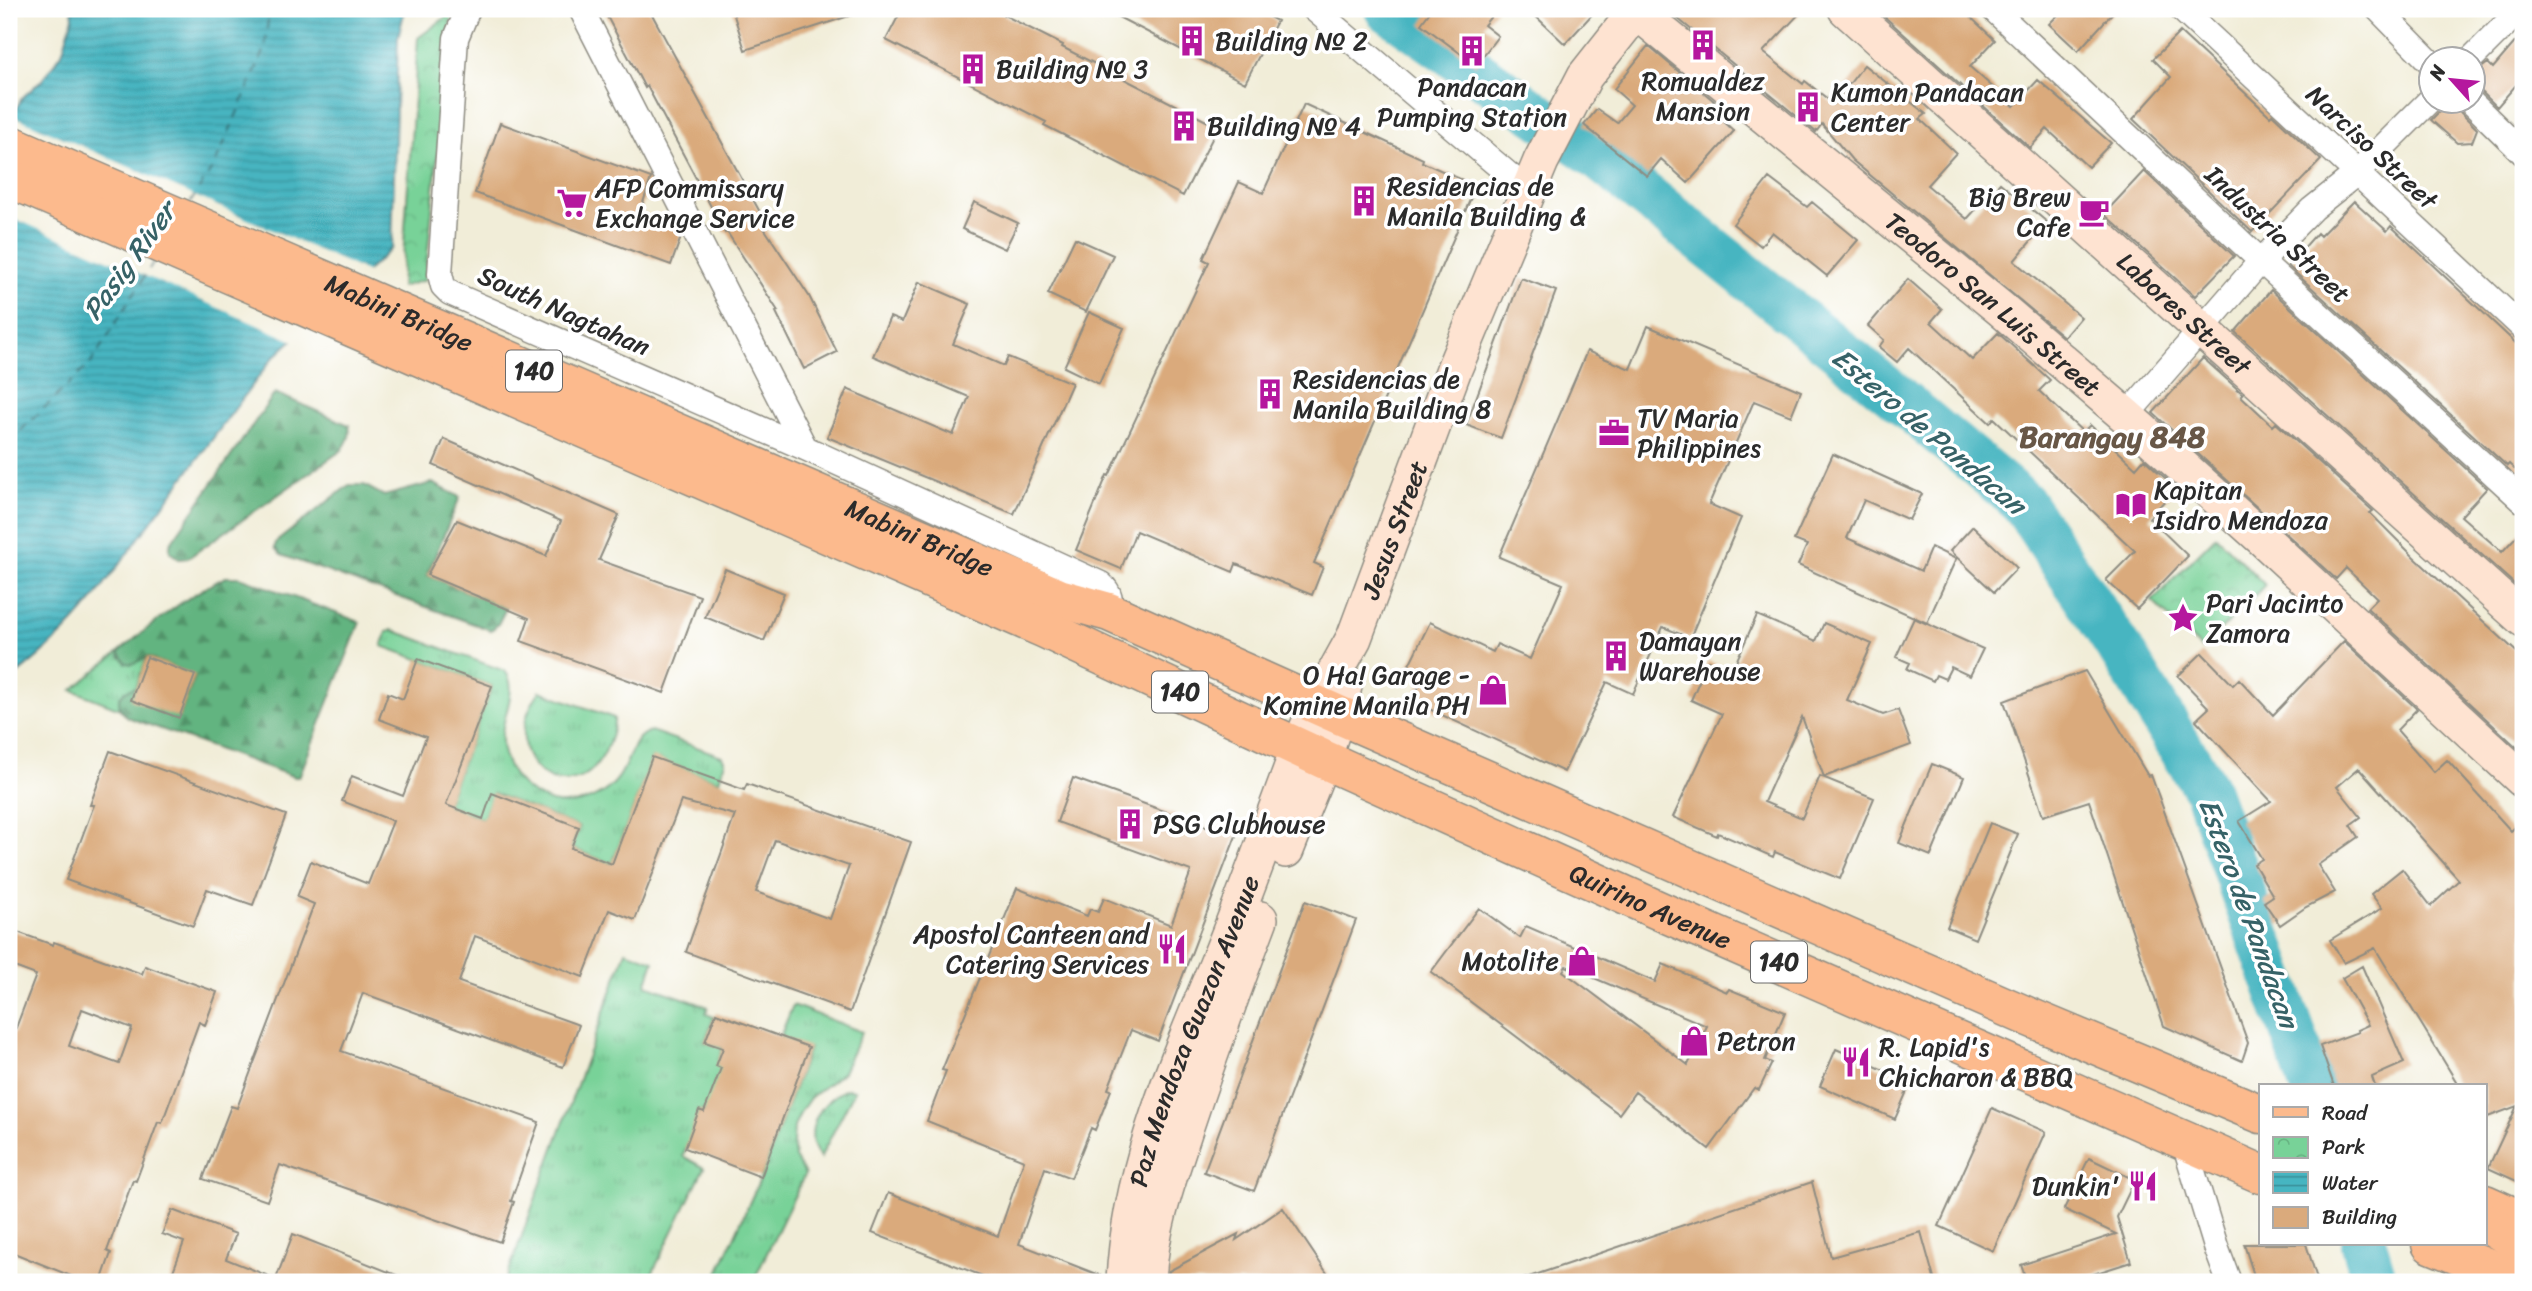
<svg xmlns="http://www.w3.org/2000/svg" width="2532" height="1291" font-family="Sriracha,sans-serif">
  <defs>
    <pattern id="grass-tufts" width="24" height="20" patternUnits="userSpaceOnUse" patternTransform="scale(1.75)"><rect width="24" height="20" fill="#78d298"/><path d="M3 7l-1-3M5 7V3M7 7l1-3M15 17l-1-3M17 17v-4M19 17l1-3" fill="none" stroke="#68b483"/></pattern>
    <pattern id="forest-firs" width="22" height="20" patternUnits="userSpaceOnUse" patternTransform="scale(1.75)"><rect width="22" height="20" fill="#62b480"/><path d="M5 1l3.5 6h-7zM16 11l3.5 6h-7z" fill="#519369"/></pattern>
    <pattern id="park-crowns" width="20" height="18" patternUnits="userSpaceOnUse" patternTransform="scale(1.75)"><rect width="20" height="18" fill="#78d298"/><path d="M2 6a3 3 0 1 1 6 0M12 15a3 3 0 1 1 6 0" fill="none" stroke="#68b483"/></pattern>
    <pattern id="water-rules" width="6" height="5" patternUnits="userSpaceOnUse" patternTransform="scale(1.75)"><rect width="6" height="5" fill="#46b5c1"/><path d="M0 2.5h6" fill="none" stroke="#3b939d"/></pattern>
  </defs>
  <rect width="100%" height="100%" fill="#fff"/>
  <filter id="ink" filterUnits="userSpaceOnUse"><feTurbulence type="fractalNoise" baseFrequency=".0143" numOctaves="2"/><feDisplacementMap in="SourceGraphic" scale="14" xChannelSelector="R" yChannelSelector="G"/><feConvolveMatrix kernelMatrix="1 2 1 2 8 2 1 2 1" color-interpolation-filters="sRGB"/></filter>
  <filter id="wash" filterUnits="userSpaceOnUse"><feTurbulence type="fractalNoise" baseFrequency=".00686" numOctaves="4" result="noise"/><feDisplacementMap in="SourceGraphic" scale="28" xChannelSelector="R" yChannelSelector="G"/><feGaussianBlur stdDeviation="1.57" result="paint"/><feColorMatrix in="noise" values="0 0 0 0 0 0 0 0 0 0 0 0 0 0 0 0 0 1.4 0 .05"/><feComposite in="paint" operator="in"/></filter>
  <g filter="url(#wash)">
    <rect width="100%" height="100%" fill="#f1edd8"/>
    <path fill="url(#grass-tufts)" stroke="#527e62" stroke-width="2" d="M392,630L505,671C519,688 503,715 502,734C501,748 505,762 513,774C522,788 536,797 552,802C580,809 612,794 624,768C632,753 633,736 651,731L722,756L725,762L719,781L652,758L612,864L571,848L579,827L493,793L483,819L446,805L492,686L382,646L387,632Z
      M119,652L121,658L147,657L136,687L125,691L119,698L120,709L72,690Z
      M540,691L614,718C615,730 610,742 604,754C569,817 490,760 540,691Z
      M626,951L654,961L646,985L708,1007L706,1014L714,1017L705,1042L723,1048L717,1066L737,1073L704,1112L699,1111L683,1156L704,1168L648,1282H505Z
      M793,1005L862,1032L843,1072L810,1098L801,1111L794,1127L793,1142L795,1158L805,1174L753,1282H731L717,1275L761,1177L809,1048L780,1037Z
      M847,1089L855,1090L820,1158C801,1131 820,1101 847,1089Z"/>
    <path fill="url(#forest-firs)" stroke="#467056" stroke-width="2" d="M275,393L349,425C351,436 348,441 342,450L188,558L179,559L170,552V544Z
      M432,483L460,497L427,575L506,608L498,624L491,630L281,555L275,548L276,542L349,485H364L384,496Z
      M226,577H240L360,622L299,777H295L127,717L120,709L119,698L125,691L136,687L179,717L195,676L148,657L132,664L126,663L119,652C152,624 187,595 226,577Z"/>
    <path fill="url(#park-crowns)" stroke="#527e62" stroke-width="2" d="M444,9H455L451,21L425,280L401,287L418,38L446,17Z
      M2216,536L2265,585L2202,649L2152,601Z"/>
    <path fill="url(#water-rules)" stroke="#387076" stroke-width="2" d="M72,9H405L398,38L392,248L272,359L92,601C67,632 41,656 9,680V122L22,98L42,80L62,53L73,17Z"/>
    <path fill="#f1edd8" d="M9,114L370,273L296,342L9,216Z"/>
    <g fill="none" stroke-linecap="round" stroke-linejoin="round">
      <path stroke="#46b5c1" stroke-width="46" d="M1387,9L1591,152L1893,394L2022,502L2120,649L2206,789L2312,1086
        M2364,1244L2375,1282"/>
      <path stroke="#366267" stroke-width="2" stroke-dasharray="9 7" stroke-linecap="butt" d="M190,203L215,164L265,49L269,9
        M9,442L91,363L154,261"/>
    </g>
    <g id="blocks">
      <path fill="#daaa7c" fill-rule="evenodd" d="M603,9H649L761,214L756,216L809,296L837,352L804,369L776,312L778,311L727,232L725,233L647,86L645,88Z
        M732,9H857L858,13L745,50Z
        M902,9H992L1063,45L1062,47L1218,127L1183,196L1044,125L1046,122L886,40Z
        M1103,9H1254L1277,21L1245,83Z
        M1432,9H1497L1484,25L1498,36L1476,65L1421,24Z
        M1528,9H1597L1565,44Z
        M1675,9H1804L1763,52L1803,84L1805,81L1834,104L1864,65L1926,114L1920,119L1956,153L1927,185L1967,219L2000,183L2047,222L2014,261L2081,317L2064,337L1852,160L1822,124L1816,132L1671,13Z
        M1876,9H1962L1995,40L1970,67L2014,106L2038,80L2111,143L2088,167L2047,129L2030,148Z
        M2064,9H2116L2078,51L2049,24Z
        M2180,32L2270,116L2272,114L2321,160L2252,232L2133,119L2171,77L2153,59Z
        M2523,33V77L2497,107L2481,91L2473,88V74L2488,63L2493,68Z
        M1648,46L1714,101L1708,107L1734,131L1688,183L1661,159L1647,176L1584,125L1597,109L1617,123L1632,105L1614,89Z
        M2444,102H2457L2460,112L2477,129L2472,142L2457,143L2431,120L2441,110Z
        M1304,104L1423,159L1422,162L1476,186L1314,563L1323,567L1312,595L1236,564L1233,572L1136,531L1121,569L1076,550L1107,475L1109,476L1209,262L1203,259L1239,182L1263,193Z
        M500,123L651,178L640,212L673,223L681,237L671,265L475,193Z
        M2144,171L2234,256L2195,296L2104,214Z
        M1769,178L1807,207L1812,202L1858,240L1827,276L1772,232L1761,246L1733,224Z
        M2354,201L2387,231L2391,226L2523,350V477L2509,464L2507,466L2288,266L2317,233L2320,236Z
        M974,202L1018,223L1005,249L962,229Z
        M1075,238L1113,255L1086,312L1048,294Z
        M1521,278L1556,291L1501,438L1466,425Z
        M1908,279L1942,309L1931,322L1972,360L1998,333L2050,380L2039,391L2083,432L2090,425L2136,468L2144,459L2176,488L2149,518L2188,556L2137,609L2106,580L2135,551L1994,418L1990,423L1909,348L1897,362L1879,347L1884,340L1868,326Z
        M919,282L970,304L953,344L1004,366L1008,357L1072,383L1014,514L827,437L847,389L953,435L969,397L873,356L890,317L902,322Z
        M2271,290L2487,488L2461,516L2502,552L2523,529V592L2235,332Z
        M1089,312L1124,328L1099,384L1064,367Z
        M1648,326L1801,391L1791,416L1754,401L1709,504L1741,518L1690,638L1663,627L1633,694L1607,682L1564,772L1412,701L1423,677L1407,669L1430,622L1493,652L1497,644L1530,659L1563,584L1499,557L1587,351L1630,369Z
        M2203,358L2243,394L2241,396L2273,426L2276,423L2373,511L2370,513L2414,557L2523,658V753L2367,608L2377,598L2346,568L2336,579L2153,413Z
        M444,439L619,515L599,560L700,596L664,693L521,641L529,618L427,575L457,520L546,556L561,521L433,465Z
        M1833,454L1922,494L1909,520L1864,500L1847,538L1921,571L1931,547L1956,559L1927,623L1798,565L1807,545L1794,540Z
        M1973,526L2017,568L1994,592L1950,551Z
        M725,569L784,593L764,641L705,617Z
        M1757,615L1816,641L1824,623L1872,644L1847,700L1883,715L1898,710L1911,745L1824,777L1802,717L1764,802L1802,818L1820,776L1874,798L1840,879L1775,852L1773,857L1718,833L1717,836L1673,817L1722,714L1691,700L1708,661L1732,671Z
        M1914,618L1983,649L1970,676L1951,667L1945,679L1936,675L1933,681L1907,669L1910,663L1896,657Z
        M2344,641L2417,709L2397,730L2434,772L2447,760L2511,831L2523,820V1184L2488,1168L2517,1106L2485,1118V1086H2459L2375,948L2344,963L2330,940L2382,908L2371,894L2402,869L2431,906L2459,880L2359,768L2337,787L2361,817L2350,825L2358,837L2318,865L2335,892L2306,907L2280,925L2264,902L2273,896L2254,864L2262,859L2239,821L2271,801L2196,720L2209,708L2178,676L2202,653L2233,685L2239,679L2273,715Z
        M147,657L195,675L179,718L131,700Z
        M418,659L492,686L446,805L483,819L492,793L579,827L571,848L612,864L652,757L744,790L747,784L911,842L850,1012L686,952L735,815L681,801L635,920L609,910L583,977L475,936L459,982L579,1025L563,1067L363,993L341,1051L539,1122L511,1201L514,1202L500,1242L280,1165L267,1201L203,1179L231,1106L237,1108L314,904L297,897L311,861L368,884L393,821L342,801L352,776L403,796L426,737L379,719L388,693L403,699ZM775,840L849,866L830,919L756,892Z
        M2085,671L2148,776L2151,775L2248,1043L2242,1061L2164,1026L2089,801L2043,816L2004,701Z
        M110,751L286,815L253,905L207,889L193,926L66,880L94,805H90Z
        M1932,764L1964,777L1931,856L1899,843Z
        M1073,778L1208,827L1209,823L1237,833L1158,1041L1131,1030L1108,1089L1111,1090L1095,1130L1091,1128L1071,1178L1045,1168L1019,1244L1104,1277V1282H998L872,1233L888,1193L998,1236L1024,1160L927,1121L946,1071L942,1070L1017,888L1087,916L1090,909L1098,912L1104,898L1171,925L1191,871L1057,822Z
        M1990,823L2018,834L1975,939L1947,927Z
        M1305,901L1356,920L1254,1191L1204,1172Z
        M1479,908L1520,938L1526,926L1655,982L1663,964L1727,992L1729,989L1785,1012L1765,1060L1772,1063L1759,1090L1754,1088L1709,1149L1635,1092L1619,1114L1431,972ZM1566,966L1707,1026L1688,1065L1563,971Z
        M9,929L53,945L54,942L142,974L145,966L217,992L205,1025L199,1022L162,1123L158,1122L136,1181L133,1180L107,1251L111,1253L101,1282H86L9,1251V1031L14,1033L36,975L9,965ZM82,1009L132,1028L119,1064L69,1046Z
        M2362,966L2404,1063L2372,1077L2375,1086H2334L2320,1046L2358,1032L2357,1030L2368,1025L2342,978Z
        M716,1013L809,1047L761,1177L685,1148L699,1110L704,1112L721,1068L716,1066L723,1048L705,1042Z
        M1836,1049L1911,1082L1895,1119L1820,1086Z
        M1992,1108L2046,1132L1993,1251L1939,1226Z
        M2089,1158L2135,1180L2117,1217L2131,1262L2068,1282H2027L2021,1265L2116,1234L2064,1209Z
        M1812,1182L1831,1257L1921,1232L1935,1282H1524L1523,1279Z
        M1283,1208L1333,1282H1168L1169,1271L1238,1234L1236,1240Z
        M172,1210L236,1234L226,1259L276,1279L293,1234L414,1282H169L184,1242L162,1234Z
        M2244,1244H2306L2318,1282H2256Z"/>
    </g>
  </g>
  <g filter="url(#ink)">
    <use href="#blocks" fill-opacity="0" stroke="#8e8c82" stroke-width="2"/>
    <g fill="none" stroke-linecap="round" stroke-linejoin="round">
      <g stroke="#8e8c82" stroke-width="27">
        <path id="street" d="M468,9L456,38L440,274L443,286L450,293L805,448L1101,584C1111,593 1111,599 1109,612
          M581,9L805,448
          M1314,9L1528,191
          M1993,9L2261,261L2523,501
          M2181,9L2523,328
          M2378,9L2430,62
          M2470,60L2521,9
          M2471,102L2523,153
          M2126,416L2261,261L2312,209L2357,173L2430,100
          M2183,1139L2216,1247L2229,1282"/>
      </g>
      <g stroke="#8e8c82" stroke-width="38">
        <g id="secondary">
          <path id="s1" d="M1846,9L2523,619"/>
          <path id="s2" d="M1636,11L2001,309L2126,416L2262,538L2523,780"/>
          <path d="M1286,850C1307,796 1333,743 1344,686"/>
          <path id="s3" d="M1124,1282C1129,1167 1177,1062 1220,957C1248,888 1273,817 1299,748L1317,705L1354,638L1454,369L1541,161L1585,76L1638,9"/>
          <path d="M1148,1282C1150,1228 1169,1178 1186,1126C1209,1057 1234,988 1260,919"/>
        </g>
      </g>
      <g stroke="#8e8c82" stroke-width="41">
        <g id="primary">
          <path id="s4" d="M9,144L1059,598L1109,612L1339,715L2029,1017L2261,1114"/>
          <path id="s5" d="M9,178L1043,628L1323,759L1660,911L2261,1174"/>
          <path d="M2485,1204L2523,1221"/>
          <path d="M2431,1244L2523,1282"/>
        </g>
      </g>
      <g stroke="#8e8c82" stroke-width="41">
        <path id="highway" d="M2485,1222L2523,1245"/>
      </g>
      <use href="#street" stroke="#fff" stroke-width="24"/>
      <use href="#secondary" stroke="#fee3d1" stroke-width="35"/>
      <use href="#primary" stroke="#fcba8d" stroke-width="38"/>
      <use href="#highway" stroke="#fcba8d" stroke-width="38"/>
    </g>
  </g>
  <defs>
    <g id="building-bare" transform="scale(2.415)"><path d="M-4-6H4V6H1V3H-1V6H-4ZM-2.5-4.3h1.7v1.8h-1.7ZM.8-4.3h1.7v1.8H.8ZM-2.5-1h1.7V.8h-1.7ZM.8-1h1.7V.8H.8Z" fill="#b5179e" stroke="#fff" stroke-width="2.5" paint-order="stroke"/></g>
    <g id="supermarket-bare" transform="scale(2.415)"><path d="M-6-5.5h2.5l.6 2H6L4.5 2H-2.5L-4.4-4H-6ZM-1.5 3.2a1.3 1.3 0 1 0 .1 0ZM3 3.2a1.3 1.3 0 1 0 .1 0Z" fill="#b5179e" stroke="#fff" stroke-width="2.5" paint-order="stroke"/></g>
    <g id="cafe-bare" transform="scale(2.415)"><path d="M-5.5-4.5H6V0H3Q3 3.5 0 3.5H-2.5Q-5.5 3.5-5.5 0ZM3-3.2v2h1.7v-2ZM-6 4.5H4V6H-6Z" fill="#b5179e" stroke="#fff" stroke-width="2.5" paint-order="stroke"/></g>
    <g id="office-bare" transform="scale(2.415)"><path d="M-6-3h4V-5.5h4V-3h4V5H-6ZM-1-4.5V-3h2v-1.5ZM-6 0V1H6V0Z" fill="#b5179e" stroke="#fff" stroke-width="2.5" paint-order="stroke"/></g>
    <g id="library-bare" transform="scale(2.415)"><path d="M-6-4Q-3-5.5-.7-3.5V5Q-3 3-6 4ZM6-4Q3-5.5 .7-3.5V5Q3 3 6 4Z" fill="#b5179e" stroke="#fff" stroke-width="2.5" paint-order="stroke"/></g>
    <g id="sight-bare" transform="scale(2.415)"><path d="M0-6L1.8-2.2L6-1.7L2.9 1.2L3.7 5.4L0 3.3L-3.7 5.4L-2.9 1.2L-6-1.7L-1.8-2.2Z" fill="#b5179e" stroke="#fff" stroke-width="2.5" paint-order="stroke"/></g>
    <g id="shop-bare" transform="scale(2.415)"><path d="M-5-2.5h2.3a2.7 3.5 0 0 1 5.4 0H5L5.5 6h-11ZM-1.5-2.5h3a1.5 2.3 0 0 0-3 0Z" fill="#b5179e" stroke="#fff" stroke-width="2.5" paint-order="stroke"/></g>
    <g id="restaurant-bare" transform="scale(2.415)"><path d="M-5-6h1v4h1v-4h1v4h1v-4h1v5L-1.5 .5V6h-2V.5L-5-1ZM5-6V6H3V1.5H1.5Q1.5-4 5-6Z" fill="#b5179e" stroke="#fff" stroke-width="2.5" paint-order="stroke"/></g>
  </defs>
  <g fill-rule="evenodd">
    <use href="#building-bare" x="1192" y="41"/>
    <use href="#building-bare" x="1703" y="45"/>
    <use href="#building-bare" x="1472" y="51"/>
    <use href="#building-bare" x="973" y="69"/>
    <use href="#building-bare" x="1808" y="107"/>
    <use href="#building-bare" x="1184" y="126"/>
    <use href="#building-bare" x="1364" y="201"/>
    <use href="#supermarket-bare" x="572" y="203"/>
    <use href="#cafe-bare" x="2094" y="212"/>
    <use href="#building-bare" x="1270" y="394"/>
    <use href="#office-bare" x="1614" y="433"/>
    <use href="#library-bare" x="2131" y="505"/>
    <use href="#sight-bare" x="2183" y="618"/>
    <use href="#building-bare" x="1616" y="656"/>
    <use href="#shop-bare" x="1493" y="690"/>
    <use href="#building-bare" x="1130" y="824"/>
    <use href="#restaurant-bare" x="1172" y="949"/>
    <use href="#shop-bare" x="1582" y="961"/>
    <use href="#shop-bare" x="1694" y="1041"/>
    <use href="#restaurant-bare" x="1856" y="1062"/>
    <use href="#restaurant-bare" x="2143" y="1186"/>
  </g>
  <g text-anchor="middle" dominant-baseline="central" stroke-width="7" stroke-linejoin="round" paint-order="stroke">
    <g fill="#fff" stroke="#6b6b6b" stroke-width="2">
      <rect x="506" y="350.5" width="56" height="41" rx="5"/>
      <rect x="1152" y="671.5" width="56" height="41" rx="5"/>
      <rect x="1751" y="941.5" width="56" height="41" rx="5"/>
    </g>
    <g font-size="24" font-weight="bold" fill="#2b2b2b">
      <text x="534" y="371">140</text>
      <text x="1180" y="692">140</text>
      <text x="1779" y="962">140</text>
    </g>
    <g font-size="26" fill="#2b2b2b" stroke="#fff" text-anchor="start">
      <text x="1215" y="41">Building № 2</text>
      <text x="996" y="69">Building № 3</text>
      <text x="1703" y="81" text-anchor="middle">Romualdez<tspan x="1703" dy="30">Mansion</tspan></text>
      <text x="1472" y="87" text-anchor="middle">Pandacan<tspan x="1472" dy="30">Pumping Station</tspan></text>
      <text x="1831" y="92">Kumon Pandacan<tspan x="1831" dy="30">Center</tspan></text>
      <text x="1207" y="126">Building № 4</text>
      <text x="1387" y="186">Residencias de<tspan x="1387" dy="30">Manila Building &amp;</tspan></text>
      <text x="595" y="188">AFP Commissary<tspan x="595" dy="30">Exchange Service</tspan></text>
      <text x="2071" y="197" text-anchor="end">Big Brew<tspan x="2071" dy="30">Cafe</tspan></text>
      <text x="1293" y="379">Residencias de<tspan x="1293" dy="30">Manila Building 8</tspan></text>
      <text x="1637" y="418">TV Maria<tspan x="1637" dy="30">Philippines</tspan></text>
      <text x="2154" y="490">Kapitan<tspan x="2154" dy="30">Isidro Mendoza</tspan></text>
      <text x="2206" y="603">Pari Jacinto<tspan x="2206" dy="30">Zamora</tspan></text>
      <text x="1639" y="641">Damayan<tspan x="1639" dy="30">Warehouse</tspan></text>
      <text x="1470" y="675" text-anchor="end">O Ha! Garage -<tspan x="1470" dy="30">Komine Manila PH</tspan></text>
      <text x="1153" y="824">PSG Clubhouse</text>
      <text x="1149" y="934" text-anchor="end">Apostol Canteen and<tspan x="1149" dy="30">Catering Services</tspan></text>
      <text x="1559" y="961" text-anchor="end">Motolite</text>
      <text x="1717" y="1041">Petron</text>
      <text x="1879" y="1047">R. Lapid's<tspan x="1879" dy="30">Chicharon &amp; BBQ</tspan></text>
      <text x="2120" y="1186" text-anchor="end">Dunkin'</text>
    </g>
    <g font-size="26" fill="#2b2b2b" stroke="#fff">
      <text transform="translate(2372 147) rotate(43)">Narciso Street</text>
      <text transform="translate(2278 234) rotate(43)">Industria Street</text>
      <text stroke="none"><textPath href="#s2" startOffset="462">Teodoro San Luis Street</textPath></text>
      <text transform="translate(564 311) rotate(24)">South Nagtahan</text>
      <text stroke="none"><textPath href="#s4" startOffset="425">Mabini Bridge</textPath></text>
      <text stroke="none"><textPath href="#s1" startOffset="455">Labores Street</textPath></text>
      <text stroke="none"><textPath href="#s3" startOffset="803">Jesus Street</textPath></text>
      <text stroke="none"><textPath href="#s4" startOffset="992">Mabini Bridge</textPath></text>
      <text stroke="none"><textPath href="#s5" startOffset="1796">Quirino Avenue</textPath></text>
      <text stroke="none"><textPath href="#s3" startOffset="262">Paz Mendoza Guazon Avenue</textPath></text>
    </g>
    <g font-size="28" font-style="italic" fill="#366267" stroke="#fff">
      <text transform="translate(129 261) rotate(-54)">Pasig River</text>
      <text transform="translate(1929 431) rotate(40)">Estero de Pandacan</text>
      <text transform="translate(2249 913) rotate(70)">Estero de Pandacan</text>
    </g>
    <g font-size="30" font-weight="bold" fill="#685747" stroke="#fff">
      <text x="2112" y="437">Barangay 848</text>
    </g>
  </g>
  <rect width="2532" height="1291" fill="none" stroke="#fff" stroke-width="35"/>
  <rect x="2259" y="1084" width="228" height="161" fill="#ffffff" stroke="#aaaaaa" stroke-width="2"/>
  <rect x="2273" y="1107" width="35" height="10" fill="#fcba8d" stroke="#aaaaaa" stroke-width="2"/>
  <text x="2322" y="1120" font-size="21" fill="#2b2b2b">Road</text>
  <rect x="2273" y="1137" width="35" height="21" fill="url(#park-crowns)" stroke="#aaaaaa" stroke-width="2"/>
  <text x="2322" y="1154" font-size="21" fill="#2b2b2b">Park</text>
  <rect x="2273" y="1172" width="35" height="21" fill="url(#water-rules)" stroke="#aaaaaa" stroke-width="2"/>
  <text x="2322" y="1190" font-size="21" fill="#2b2b2b">Water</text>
  <rect x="2273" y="1207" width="35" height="21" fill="#daaa7c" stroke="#aaaaaa" stroke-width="2"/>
  <text x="2322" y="1224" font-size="21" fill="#2b2b2b">Building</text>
  <g transform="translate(2452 80) rotate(297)"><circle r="33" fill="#ffffff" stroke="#aaaaaa" stroke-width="2"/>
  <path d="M0-5L12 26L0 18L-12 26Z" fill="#b5179e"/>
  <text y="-10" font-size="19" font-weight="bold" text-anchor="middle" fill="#2b2b2b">N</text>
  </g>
</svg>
